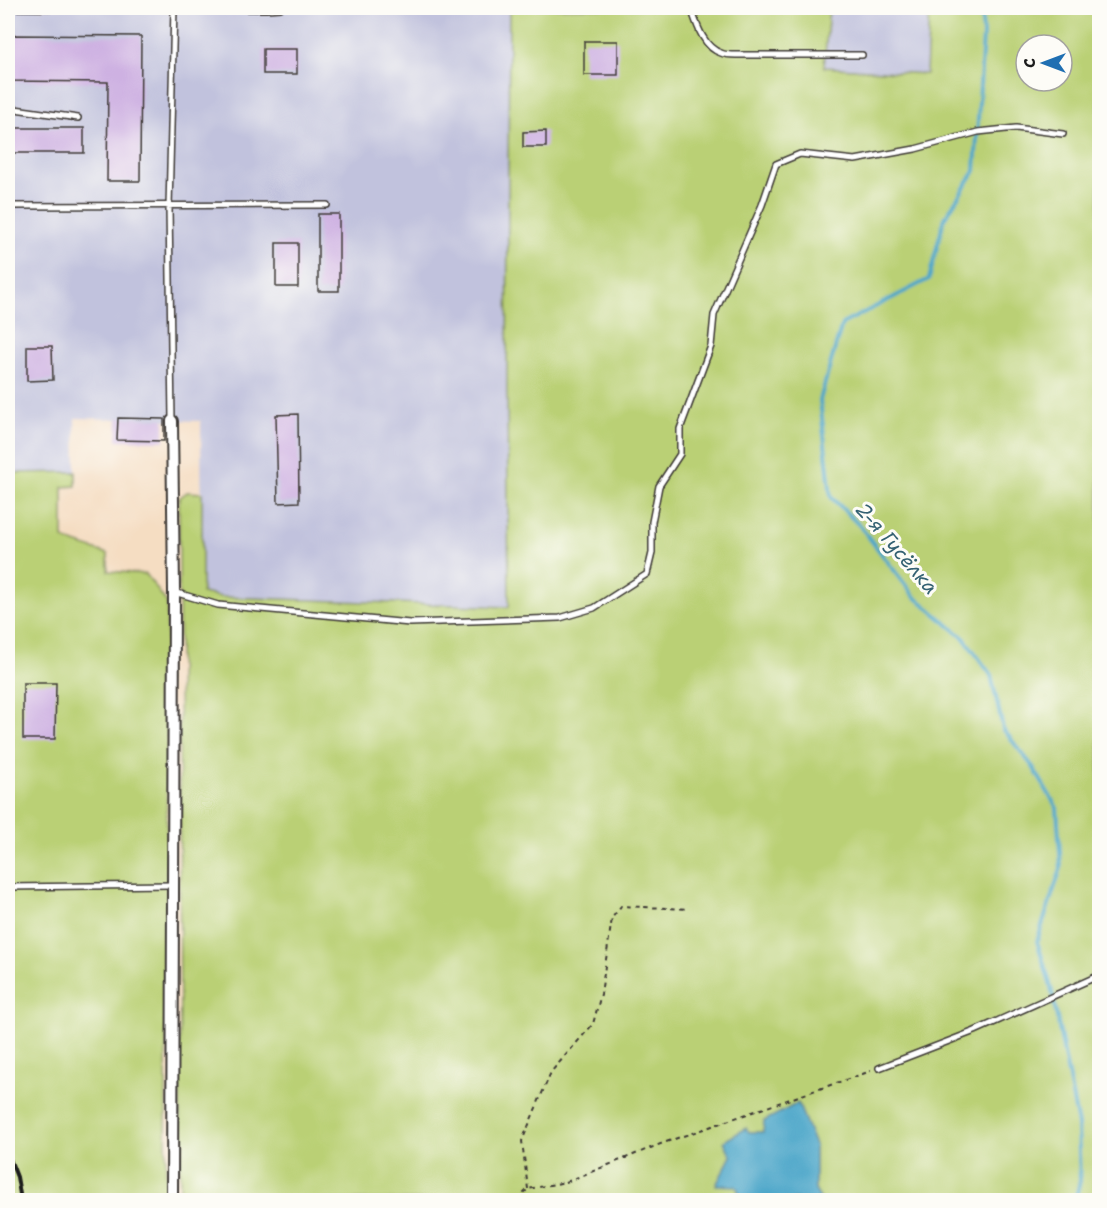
<svg xmlns="http://www.w3.org/2000/svg" width="1107" height="1208" font-family="'Shantell Sans',sans-serif">
  <rect width="100%" height="100%" fill="#fdfcf7"/>
  <filter id="ink" filterUnits="userSpaceOnUse"><feTurbulence type="fractalNoise" baseFrequency=".0167" numOctaves="2"/><feDisplacementMap in="SourceGraphic" scale="12" xChannelSelector="R" yChannelSelector="G"/><feConvolveMatrix kernelMatrix="1 2 1 2 8 2 1 2 1" color-interpolation-filters="sRGB"/></filter>
  <filter id="wash" filterUnits="userSpaceOnUse"><feTurbulence type="fractalNoise" baseFrequency=".008" numOctaves="4" result="noise"/><feDisplacementMap in="SourceGraphic" scale="24" xChannelSelector="R" yChannelSelector="G"/><feGaussianBlur stdDeviation="1.35" result="paint"/><feColorMatrix in="noise" values="0 0 0 0 0 0 0 0 0 0 0 0 0 0 0 0 0 1.4 0 .05"/><feComposite in="paint" operator="in"/></filter>
  <g filter="url(#wash)">
    <rect width="100%" height="100%" fill="#f5ddc2"/>
    <path fill="#c1c2dd" d="M8,8H509L507,390L509,607L221,597L202,593L201,421L75,418L76,472L8,473Z
      M829,8H929L926,74L824,67Z"/>
    <path fill="#bad074" stroke="#6b7648" stroke-width="1.5" fill-rule="evenodd" d="M509,8H829L824,67L926,74L929,8H1099V1200H821L815,1191V1145L763,1132H749L731,1156L736,1186L742,1200H180L179,498L187,492L202,493V593L221,597L509,607L507,390ZM1026,45H1062V81H1026Z
      M76,472V486L63,487V539L108,554V571L146,574L167,603L166,1200H8V473Z"/>
    <path fill="#4ca6c9" stroke="#346172" stroke-width="1.5" d="M798,1103L815,1145V1190L821,1200H742L736,1186L716,1185L731,1156L724,1141L746,1128L749,1132H763L764,1121Z"/>
    <g fill="none" stroke-linecap="round" stroke-linejoin="round">
      <path stroke="#4ca6c9" stroke-width="4" d="M981,8L983,34L975,171L944,219L929,279L842,324L820,400L831,497L860,526L914,596L964,638L991,675L1003,729L1033,767L1057,808L1061,868L1037,941L1051,987L1078,1125L1080,1181L1075,1200"/>
    </g>
    <g id="blocks">
      <path fill="#ceb1e2" d="M8,35L141,36L140,181H107L108,82L8,81Z
        M584,41H618V75H584Z
        M263,49H297V74H263Z
        M8,128H84V153H8Z
        M546,131V147H523V132Z
        M318,214H339V291H318Z
        M276,243H298V287H276Z
        M27,346H52L53,380L27,381Z
        M298,414L299,502L278,503L276,415Z
        M118,418L164,419V441L117,440Z
        M23,683H56L55,739H23Z"/>
    </g>
  </g>
  <g filter="url(#ink)">
    <use href="#blocks" fill-opacity="0" stroke="#3d3935" stroke-width="1.5"/>
    <g fill="none" stroke-linecap="round" stroke-linejoin="round">
      <g stroke="#3d3935" stroke-width="8">
        <path id="service" d="M8,8L266,9L280,8
          M691,8C696,22 703,48 721,53C725,55 731,55 736,55H862
          M8,108L78,118
          M8,206L327,205
          M172,420L169,207L174,8
          M174,592L218,605L410,623L560,618L594,608L647,574L652,553V522L659,486L680,454V429L711,346L714,315L762,205L776,164L800,154L855,160L915,149L978,132L1016,128L1063,134
          M8,887L172,885
          M879,1068L975,1031L1100,975"/>
      </g>
      <g stroke="#3d3935" stroke-width="14">
        <path id="minor" d="M172,1200L174,592L172,421"/>
      </g>
      <path stroke="#3d3935" stroke-width="2" stroke-dasharray="4.5 4.5" stroke-linecap="butt" d="M528,1189L522,1141L551,1072L593,1024L601,994L612,918L621,906L689,909
        M517,1200L528,1189L566,1182L663,1143L871,1071"/>
      <use href="#service" stroke="#fff" stroke-width="5"/>
      <use href="#minor" stroke="#fff" stroke-width="10"/>
      <path stroke="#1c1c1c" stroke-width="4" d="M8,1154L17,1177L21,1200"/>
    </g>
  </g>
  <g text-anchor="middle" dominant-baseline="central" stroke-width="6" stroke-linejoin="round" paint-order="stroke">
    <g font-size="20" font-style="italic" fill="#346172" stroke="#fdfcf7">
      <text transform="translate(897 548) rotate(49)">2-я Гусёлка</text>
    </g>
  </g>
  <rect width="1107" height="1208" fill="none" stroke="#fdfcf7" stroke-width="30"/>
  <g transform="translate(1044 63) rotate(270)"><circle r="28" fill="#fdfcf7" stroke="#a3a29f" stroke-width="1.5"/>
  <path d="M0-4.5L10 22L0 15L-10 22Z" fill="#1f6fb2"/>
  <text y="-9" font-size="16" font-weight="bold" text-anchor="middle" fill="#1c1c1c">С</text>
  </g>
</svg>
